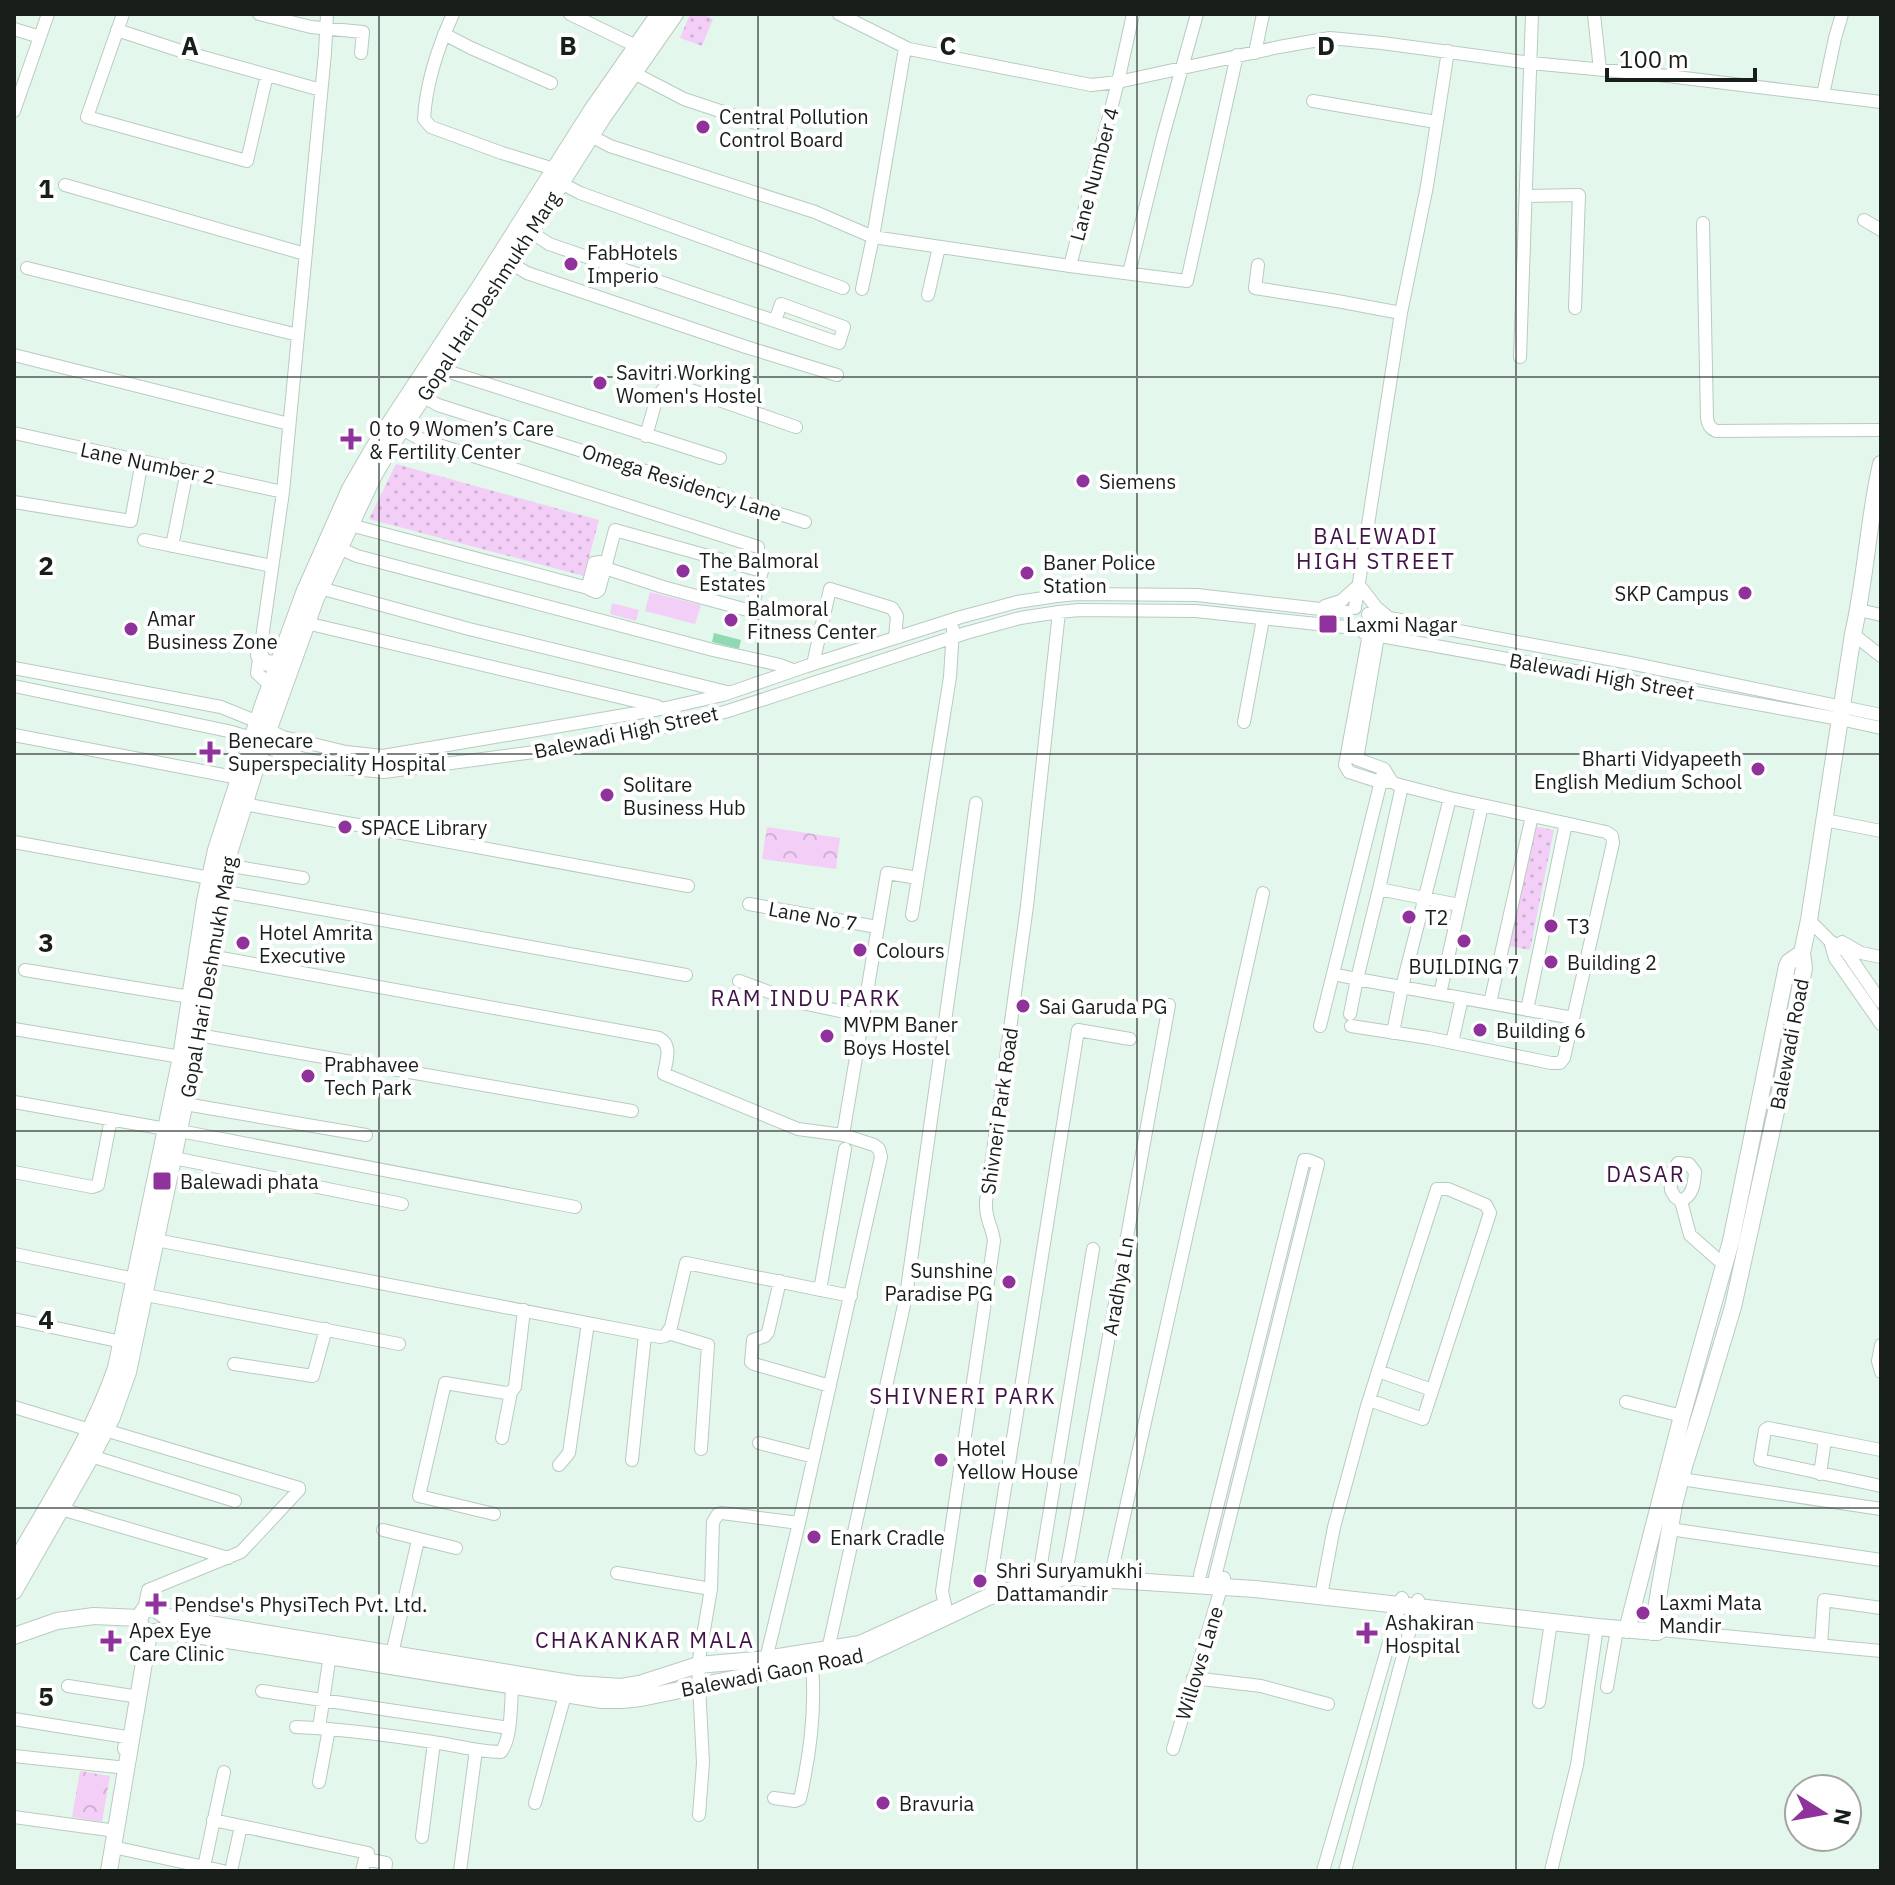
<svg xmlns="http://www.w3.org/2000/svg" width="1895" height="1885" font-family="'IBM Plex Sans',sans-serif">
  <defs>
    <pattern id="grass-dots" width="8" height="8" patternUnits="userSpaceOnUse" patternTransform="scale(2)"><rect width="8" height="8" fill="#f3cff8"/><path d="M2 2h.1M6 6h.1" fill="none" stroke="#d0b1d4" stroke-width="1.8" stroke-linecap="round"/></pattern>
    <pattern id="park-crowns" width="20" height="18" patternUnits="userSpaceOnUse" patternTransform="scale(2)"><rect width="20" height="18" fill="#f3cff8"/><path d="M2 6a3 3 0 1 1 6 0M12 15a3 3 0 1 1 6 0" fill="none" stroke="#d0b1d4"/></pattern>
  </defs>
  <rect width="100%" height="100%" fill="#e4f7ec"/>
  <path fill="url(#grass-dots)" d="M690,14H702L713,19L702,46L680,38Z
    M396,464L599,520L584,576L369,519Z
    M1533,826L1554,830L1530,950L1509,946Z"/>
  <path fill="url(#park-crowns)" d="M612,603L639,610L636,621L610,614Z
    M767,827L840,838L836,869L762,859Z
    M80,1771L110,1776L102,1822L72,1817Z"/>
  <path fill="#f3cff8" d="M650,592L701,605L695,624L645,611Z"/>
  <path fill="#8fdab3" d="M714,633L741,640L739,649L712,642Z"/>
  <g fill="none" stroke-linecap="round" stroke-linejoin="round">
    <g stroke="#b9cbc1" stroke-width="14">
      <path id="minor" d="M123,14L87,117L247,161L267,75
        M259,14L311,27L363,32L361,53
        M453,14C438,47 426,83 424,119L431,127L502,153L554,169
        M570,14L636,46
        M839,14L909,49L1091,85L1118,82L1279,47L1330,38L1382,43L1531,63L1668,76L1881,102
        M1594,14L1600,70
        M14,29L40,37
        M117,30L178,50L321,90
        M444,34L471,48L551,83
        M1255,53L1263,14
        M634,73L684,99L756,123
        M1823,95L1835,38L1842,14
        M1313,101L1436,122
        M14,111L48,14
        M591,136L610,146L815,212L873,237L1070,266L1187,281L1237,55
        M561,183L580,193L843,288
        M65,185L305,254
        M1526,196L1579,195L1575,308
        M1864,220L1881,230
        M1703,223L1707,418C1708,425 1710,428 1716,431L1881,430
        M531,232L549,244L839,343L844,327L781,304L775,321
        M511,263L527,273L746,347L837,375
        M1258,265L1255,288L1337,301L1401,313
        M1070,266L1118,82L1133,14
        M27,268L298,335
        M1129,273L1163,136L1197,14
        M862,289L873,237L905,48
        M928,295L939,247
        M14,355L289,424
        M1520,357L1532,14
        M440,369L720,458
        M422,396L438,405L805,522
        M402,429L420,439L758,547
        M14,433L283,492
        M646,436L657,397L665,387L676,385L796,427
        M14,502L131,521L142,461
        M350,525L588,588
        M615,530L762,571L751,611L663,587L605,568Z
        M144,540L272,566
        M172,546L187,471
        M339,548L357,556L713,650L780,665L793,670
        M600,562L605,568L599,590L596,592L589,589L588,586L594,563Z
        M1359,585L1376,607L1389,618
        M320,588L469,629L727,692
        M1325,606L1341,601L1359,585
        M1355,608L1401,313L1427,186L1448,51
        M1859,610L1881,615
        M1368,614L1630,663L1881,715
        M306,623L657,706
        M1364,633L1840,719L1881,728
        M1369,634L1345,765L1349,772L1380,782H1389
        M1853,634L1881,656
        M813,664L830,589L892,608L897,616L895,637
        M14,668L221,707L258,722L268,730L283,737L346,752L383,756L666,708L723,695L807,666L961,617L1017,602L1057,596L1077,594L1197,595L1347,612
        M270,685L257,673L283,492L325,53L327,14
        M14,686L228,731L252,738L263,745L280,753L343,768L384,772L549,750L675,725L728,711L966,633L1020,618L1059,612L1079,610L1196,611L1345,627
        M1244,722L1263,619
        M14,735L239,778
        M1402,786L1379,889L1459,905
        M244,804L688,886
        M1825,820L1881,831
        M14,842L210,878
        M226,865L303,878
        M1379,889L1357,979L1573,1018
        M221,891L686,975
        M749,904L877,927
        M912,915L950,677L953,629
        M1809,920L1830,941L1846,951L1881,1002
        M1830,941L1835,958L1881,1024
        M1842,942L1861,953L1881,957
        M210,956L659,1038C673,1045 666,1061 664,1074L798,1129L843,1135L874,1145L879,1149L881,1157L799,1523L766,1659L767,1666
        M25,970L190,997
        M1333,974L1357,979L1350,1014
        M739,981L797,1002L864,1016
        M1440,994L1482,805
        M1490,1003L1532,816
        M1527,1010L1566,823
        M1320,1026L1384,769
        M1351,1026L1429,1038L1551,1063H1560L1564,1058L1613,843L1612,836L1606,832L1450,798L1396,784L1392,782L1384,769L1357,759L1378,636
        M14,1029L181,1057
        M1393,1033L1402,987L1450,798
        M198,1035L632,1111
        M1452,1043L1462,998
        M14,1102L166,1129
        M185,1104L366,1135
        M180,1131L575,1207
        M843,1135L887,873L918,878
        M174,1158L402,1204
        M14,1172L92,1187L98,1185L111,1119
        M1681,1201C1693,1195 1694,1185 1695,1172L1689,1164L1678,1163L1670,1175L1671,1190L1675,1197L1681,1201L1690,1235L1724,1265
        M156,1240L660,1337L665,1336L671,1327L686,1263L851,1296
        M14,1254L135,1279
        M780,1281L768,1332L765,1336L753,1340L751,1362L754,1364L830,1386
        M820,1290L845,1149
        M146,1295L399,1344
        M14,1319L122,1342
        M668,1333L708,1345L701,1449
        M1881,1345L1878,1361L1881,1372
        M234,1364L313,1376L326,1329
        M1378,1371L1432,1390
        M1626,1402L1682,1416
        M14,1407L90,1430
        M105,1430L299,1488V1490L241,1552L148,1590L144,1610
        M502,1438L511,1392
        M759,1443L814,1457
        M1881,1450L1768,1428L1765,1430L1760,1460L1881,1486
        M91,1456L235,1501
        M632,1460L645,1335
        M559,1465L569,1453L588,1323
        M1820,1474L1825,1440
        M1681,1479L1881,1509
        M61,1509L228,1558
        M494,1514L419,1496L445,1383L506,1393L511,1392L515,1387L524,1310
        M1670,1529L1881,1560
        M383,1530L456,1548
        M1067,1568L1169,1005
        M1112,1570L1263,893
        M617,1573L711,1589
        M1200,1575L1304,1160H1308L1318,1164L1215,1577
        M1038,1582L1093,1249
        M992,1588L991,1576L1078,1030L1130,1039
        M1321,1596L1334,1527L1367,1406L1369,1400L1378,1371L1437,1189H1448L1486,1205L1490,1213L1423,1419L1369,1400
        M945,1605L942,1591L994,1241C992,1225 985,1220 986,1202L1027,906L1059,612
        M1661,1630L1881,1651
        M1821,1645L1824,1600L1881,1608
        M828,1650L906,1296L976,803
        M392,1654L418,1540
        M1193,1678L1261,1686L1328,1704
        M68,1686L139,1697
        M1607,1687L1617,1629
        M262,1691L509,1728
        M1539,1702L1551,1622
        M14,1719L126,1737L124,1749
        M296,1727C342,1729 388,1735 433,1742C455,1745 478,1752 501,1752C513,1736 510,1700 513,1679
        M319,1728L331,1648
        M1173,1749L1224,1578
        M14,1756L127,1768
        M319,1782L329,1729
        M774,1798L795,1801L800,1799C810,1755 816,1711 812,1666
        M535,1803L565,1695
        M699,1815L703,1763L698,1665L711,1589L713,1522L718,1514L722,1513L799,1523
        M14,1817L116,1831
        M213,1820L368,1853
        M422,1837L434,1742
        M113,1847L223,1871
        M204,1867L224,1772
        M231,1871L241,1826
        M362,1871L365,1859L386,1863L385,1871
        M460,1871L476,1750
        M1323,1871L1402,1598
        M1345,1871L1418,1600
        M1551,1871L1577,1765L1597,1627"/>
    </g>
    <g stroke="#b9cbc1" stroke-width="18">
      <path id="major" d="M259,655L264,662L277,665
        M14,1565C50,1501 92,1438 116,1368L181,1057L205,901L216,850L262,708L304,593L350,489L373,449L483,282L592,110L659,14
        M14,1591L97,1446L112,1417L128,1372L194,1059L218,903L229,853L263,745L316,598L374,475L397,436L488,298L603,117L675,14
        M139,1618L141,1628L149,1633L165,1630L602,1700H622L641,1698L767,1672L863,1656L988,1597L1038,1582L1068,1577L1255,1589L1597,1627L1657,1632L1661,1630
        M139,1618L144,1610L154,1608L167,1617L576,1684L621,1687L639,1684L698,1665L766,1659L860,1644L939,1608
        M1627,1630L1682,1416L1731,1241L1787,966L1789,962L1802,953
        M1652,1632L1674,1505L1685,1463L1701,1413L1733,1307L1777,1107L1804,968L1802,953L1809,920L1853,634C1866,578 1868,520 1881,464
        M14,1636L57,1621L94,1616L139,1618
        M109,1871L149,1633"/>
    </g>
    <use href="#minor" stroke="#fff" stroke-width="12"/>
    <use href="#major" stroke="#fff" stroke-width="16"/>
  </g>
  <path fill="none" stroke="#181f1b" stroke-width="2" stroke-opacity="0.55" d="M379,14V1871M758,14V1871M1137,14V1871M1516,14V1871M14,377H1881M14,754H1881M14,1131H1881M14,1508H1881"/>
  <g fill="#8f329c" stroke="#fff" stroke-width="3">
    <circle cx="703" cy="127" r="8"/>
    <circle cx="571" cy="264" r="8"/>
    <circle cx="600" cy="383" r="8"/>
    <path d="M347 427h8v8h8v8h-8v8h-8v-8h-8v-8h8z"/>
    <circle cx="1083" cy="481" r="8"/>
    <circle cx="683" cy="571" r="8"/>
    <circle cx="1027" cy="573" r="8"/>
    <circle cx="1745" cy="593" r="8"/>
    <circle cx="731" cy="620" r="8"/>
    <rect x="1318" y="614" width="20" height="20" rx="4"/>
    <circle cx="131" cy="629" r="8"/>
    <path d="M206 740h8v8h8v8h-8v8h-8v-8h-8v-8h8z"/>
    <circle cx="1758" cy="769" r="8"/>
    <circle cx="607" cy="795" r="8"/>
    <circle cx="345" cy="827" r="8"/>
    <circle cx="1409" cy="917" r="8"/>
    <circle cx="1551" cy="926" r="8"/>
    <circle cx="1464" cy="941" r="8"/>
    <circle cx="243" cy="943" r="8"/>
    <circle cx="860" cy="950" r="8"/>
    <circle cx="1551" cy="962" r="8"/>
    <circle cx="1023" cy="1006" r="8"/>
    <circle cx="1480" cy="1030" r="8"/>
    <circle cx="827" cy="1036" r="8"/>
    <circle cx="308" cy="1076" r="8"/>
    <rect x="152" y="1171" width="20" height="20" rx="4"/>
    <circle cx="1009" cy="1282" r="8"/>
    <circle cx="941" cy="1460" r="8"/>
    <circle cx="814" cy="1537" r="8"/>
    <circle cx="980" cy="1581" r="8"/>
    <path d="M152 1592h8v8h8v8h-8v8h-8v-8h-8v-8h8z"/>
    <circle cx="1643" cy="1613" r="8"/>
    <path d="M1363 1621h8v8h8v8h-8v8h-8v-8h-8v-8h8z"/>
    <path d="M107 1629h8v8h8v8h-8v8h-8v-8h-8v-8h8z"/>
    <circle cx="883" cy="1803" r="8"/>
  </g>
  <g text-anchor="middle" dominant-baseline="central" stroke-width="8" stroke-linejoin="round" paint-order="stroke">
    <g font-size="20" fill="#181f1b" stroke="#fff" text-anchor="start">
      <text x="719" y="116">Central Pollution<tspan x="719" dy="23">Control Board</tspan></text>
      <text x="587" y="252">FabHotels<tspan x="587" dy="23">Imperio</tspan></text>
      <text x="616" y="372">Savitri Working<tspan x="616" dy="23">Women's Hostel</tspan></text>
      <text x="369" y="428">0 to 9 Women’s Care<tspan x="369" dy="23">&amp; Fertility Center</tspan></text>
      <text x="1099" y="481">Siemens</text>
      <text x="699" y="560">The Balmoral<tspan x="699" dy="23">Estates</tspan></text>
      <text x="1043" y="562">Baner Police<tspan x="1043" dy="23">Station</tspan></text>
      <text x="1729" y="593" text-anchor="end">SKP Campus</text>
      <text x="747" y="608">Balmoral<tspan x="747" dy="23">Fitness Center</tspan></text>
      <text x="147" y="618">Amar<tspan x="147" dy="23">Business Zone</tspan></text>
      <text x="1346" y="624">Laxmi Nagar</text>
      <text x="228" y="740">Benecare<tspan x="228" dy="23">Superspeciality Hospital</tspan></text>
      <text x="1742" y="758" text-anchor="end">Bharti Vidyapeeth<tspan x="1742" dy="23">English Medium School</tspan></text>
      <text x="623" y="784">Solitare<tspan x="623" dy="23">Business Hub</tspan></text>
      <text x="361" y="827">SPACE Library</text>
      <text x="1425" y="917">T2</text>
      <text x="1567" y="926">T3</text>
      <text x="259" y="932">Hotel Amrita<tspan x="259" dy="23">Executive</tspan></text>
      <text x="876" y="950">Colours</text>
      <text x="1567" y="962">Building 2</text>
      <text x="1464" y="966" text-anchor="middle">BUILDING 7</text>
      <text x="1039" y="1006">Sai Garuda PG</text>
      <text x="843" y="1024">MVPM Baner<tspan x="843" dy="23">Boys Hostel</tspan></text>
      <text x="1496" y="1030">Building 6</text>
      <text x="324" y="1064">Prabhavee<tspan x="324" dy="23">Tech Park</tspan></text>
      <text x="180" y="1181">Balewadi phata</text>
      <text x="993" y="1270" text-anchor="end">Sunshine<tspan x="993" dy="23">Paradise PG</tspan></text>
      <text x="957" y="1448">Hotel<tspan x="957" dy="23">Yellow House</tspan></text>
      <text x="830" y="1537">Enark Cradle</text>
      <text x="996" y="1570">Shri Suryamukhi<tspan x="996" dy="23">Dattamandir</tspan></text>
      <text x="1659" y="1602">Laxmi Mata<tspan x="1659" dy="23">Mandir</tspan></text>
      <text x="174" y="1604">Pendse's PhysiTech Pvt. Ltd.</text>
      <text x="1385" y="1622">Ashakiran<tspan x="1385" dy="23">Hospital</tspan></text>
      <text x="129" y="1630">Apex Eye<tspan x="129" dy="23">Care Clinic</tspan></text>
      <text x="899" y="1803">Bravuria</text>
    </g>
    <g font-size="20" fill="#181f1b" stroke="#fff">
      <text transform="translate(1094 174) rotate(-75)">Lane Number 4</text>
      <text transform="translate(488 296) rotate(-57)">Gopal Hari Deshmukh Marg</text>
      <text transform="translate(148 463) rotate(12)">Lane Number 2</text>
      <text transform="translate(682 482) rotate(18)">Omega Residency Lane</text>
      <text transform="translate(1602 676) rotate(10)">Balewadi High Street</text>
      <text transform="translate(626 732) rotate(-12)">Balewadi High Street</text>
      <text transform="translate(813 916) rotate(10)">Lane No 7</text>
      <text transform="translate(208 977) rotate(-80)">Gopal Hari Deshmukh Marg</text>
      <text transform="translate(1789 1044) rotate(-79)">Balewadi Road</text>
      <text transform="translate(999 1111) rotate(-82)">Shivneri Park Road</text>
      <text transform="translate(1118 1286) rotate(-80)">Aradhya Ln</text>
      <text transform="translate(1199 1663) rotate(-73)">Willows Lane</text>
      <text transform="translate(772 1672) rotate(-11)">Balewadi Gaon Road</text>
    </g>
    <g font-size="22" letter-spacing="2" fill="#401447" stroke="#fff">
      <text x="1376" y="535">BALEWADI<tspan x="1376" dy="25">HIGH STREET</tspan></text>
      <text x="806" y="997">RAM INDU PARK</text>
      <text x="1646" y="1173">DASAR</text>
      <text x="963" y="1395">SHIVNERI PARK</text>
      <text x="645" y="1639">CHAKANKAR MALA</text>
    </g>
  </g>
  <g font-size="26" text-anchor="middle" font-weight="bold" fill="#181f1b" stroke="#fff" stroke-width="8" stroke-linejoin="round" paint-order="stroke">
    <text x="190" y="55">A</text>
    <text x="568" y="55">B</text>
    <text x="948" y="55">C</text>
    <text x="1326" y="55">D</text>
    <text x="46" y="198">1</text>
    <text x="46" y="575">2</text>
    <text x="46" y="952">3</text>
    <text x="46" y="1329">4</text>
    <text x="46" y="1706">5</text>
  </g>
  <rect width="1895" height="1885" fill="none" stroke="#181f1b" stroke-width="32"/>
  <g transform="translate(1823 1813) rotate(101)"><circle r="38" fill="#ffffff" stroke="#a3a5a4" stroke-width="2"/>
  <path d="M0-6L14 30L0 20L-14 30Z" fill="#8f329c"/>
  <text y="-12" font-size="22" font-weight="bold" text-anchor="middle" fill="#181f1b">N</text>
  </g>
  <path d="M1607 68v12h148v-12" fill="none" stroke="#181f1b" stroke-width="4"/>
  <text x="1619" y="68" font-size="24" fill="#181f1b" stroke="#ffffff" stroke-width="6" paint-order="stroke">100 m</text>
</svg>
